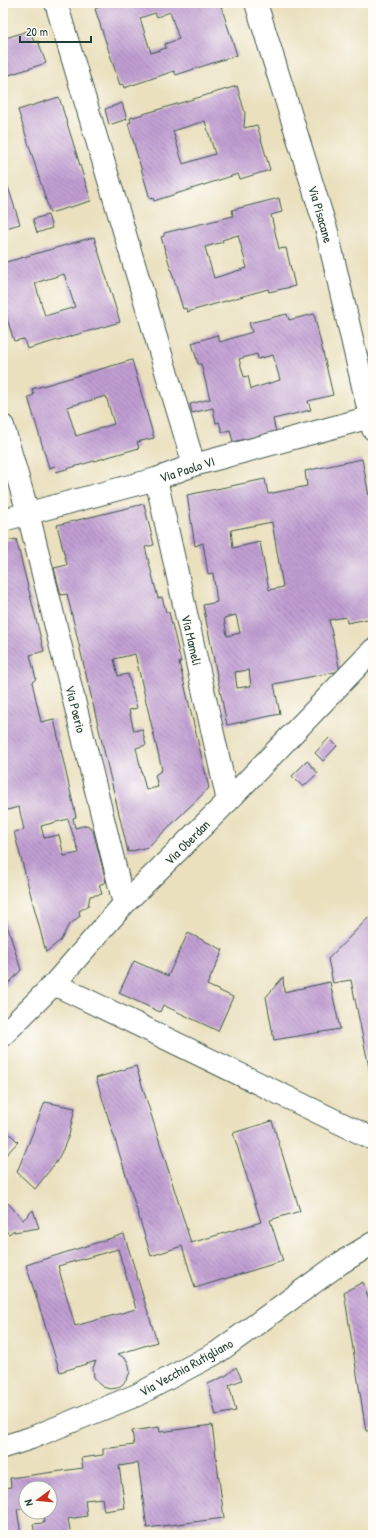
<svg xmlns="http://www.w3.org/2000/svg" width="376" height="1538" font-family="'Patrick Hand',sans-serif">
  <defs>
    <pattern id="building-back-hatch" width="6" height="6" patternUnits="userSpaceOnUse"><rect width="6" height="6" fill="#c09dd2"/><path d="M-1 5l2 2M0 0l6 6M5-1l2 2" fill="none" stroke="#9b81ab"/></pattern>
  </defs>
  <rect width="100%" height="100%" fill="#fdfcf7"/>
  <filter id="ink" filterUnits="userSpaceOnUse"><feTurbulence type="fractalNoise" baseFrequency=".025" numOctaves="2"/><feDisplacementMap in="SourceGraphic" scale="8" xChannelSelector="R" yChannelSelector="G"/><feConvolveMatrix kernelMatrix="1 2 1 2 8 2 1 2 1" color-interpolation-filters="sRGB"/></filter>
  <filter id="wash" filterUnits="userSpaceOnUse"><feTurbulence type="fractalNoise" baseFrequency=".012" numOctaves="4" result="noise"/><feDisplacementMap in="SourceGraphic" scale="16" xChannelSelector="R" yChannelSelector="G"/><feGaussianBlur stdDeviation="0.9" result="paint"/><feColorMatrix in="noise" values="0 0 0 0 0 0 0 0 0 0 0 0 0 0 0 0 0 1.4 0 .05"/><feComposite in="paint" operator="in"/></filter>
  <g filter="url(#wash)">
    <rect width="100%" height="100%" fill="#eae0be"/>
    <g id="blocks">
      <path fill="url(#building-back-hatch)" fill-rule="evenodd" d="M100,3H220L237,55L176,75L174,71L124,88L123,84L120,85L95,9L99,7L98,4ZM170,12L179,39L165,44L166,48L151,53L140,18L155,13L157,17Z
        M30,30L34,42L38,41L46,63L3,77V39Z
        M237,86L245,113L244,128L257,125L270,170L240,179L238,174L154,201L153,198L150,199L128,123L131,122L130,118ZM205,121L215,154L183,164L173,131Z
        M59,97L91,201L50,213L18,110Z
        M122,103L127,119L109,125L105,109Z
        M3,171L20,224L3,229Z
        M279,198L282,212L271,215L279,249L286,248L295,286L269,292L268,289L187,312L186,308L183,309L161,237L164,236V233L233,216L232,210ZM238,235L247,268L214,278L205,247L223,242L222,240Z
        M48,215L52,228L37,233L33,219Z
        M94,237L120,322L27,349L24,339L14,341L3,306V274H5L3,263ZM64,274L75,307L45,316L35,283Z
        M287,314L289,320L314,314L333,395L308,401L311,410L273,419L276,432L233,442L230,430L222,432L219,422L216,423L213,408L192,413L190,404L210,399L201,364H198L192,343L217,335L220,342L252,332L249,323ZM257,354L258,359L273,355L280,380L251,389L248,376L244,377L239,359Z
        M132,360L154,438L137,442L139,448L56,472L55,466L49,468L28,397L34,395L32,389ZM106,396L114,424L76,436L67,407Z
        M362,459L373,517V618L347,623L346,617L329,620L340,671L274,684L280,714L227,725L203,605L217,602L213,573L208,574L203,543L195,546L187,495L265,479L268,494L307,486L305,471ZM272,522L283,587L269,590L260,542L233,548L231,530ZM236,615L240,633L227,636L224,618ZM249,670L251,686L237,688L235,672Z
        M144,504L154,545L145,547L158,598L162,597L166,612H169L181,662H179L209,788L148,847L128,852L67,594L61,595L54,568L67,565L57,525ZM135,654L162,770L155,775L158,787L146,790L136,748L146,745L142,729L134,731L129,710L137,708L128,674L118,676L114,659Z
        M16,539L44,651L30,655L36,679L32,682L41,722L54,719L76,817L73,818L75,828L87,825L93,830L106,882L99,885L102,894L90,896L88,906L79,911L80,916L68,926L61,940L46,952L14,832L24,830L19,807L3,811V542ZM68,819L79,853L64,856L59,835L44,838L41,826Z
        M329,738L337,746L323,761L315,753Z
        M307,761L318,773L303,787L292,776Z
        M3,912L21,970L3,990Z
        M373,913V1082H372L351,980L333,983L328,959Z
        M188,933L223,950L207,985L233,997L218,1031L163,1005L160,1012L119,993L134,961L168,976Z
        M283,977L284,992L330,982L340,1029L274,1040L266,997Z
        M136,1066L191,1243L261,1222L233,1133L272,1121L300,1211L270,1220L283,1261L195,1288L182,1246L151,1256L96,1078Z
        M45,1102L75,1108L69,1135L63,1149L57,1161L35,1189L17,1172Z
        M3,1127L18,1142L3,1158Z
        M8,1203L23,1220L33,1210L39,1228L14,1232V1230L9,1234L3,1227V1208Z
        M124,1234L157,1342L118,1354L126,1359L129,1365L130,1372L127,1379L123,1384L117,1388L110,1389L103,1387L98,1383L94,1377L93,1368L96,1361L60,1372L26,1265ZM118,1249L136,1309L75,1326L58,1266Z
        M363,1282L373,1313V1430L366,1431L344,1292Z
        M236,1367L242,1380L229,1385L236,1411L216,1415L208,1384L227,1375Z
        M3,1391L7,1402L3,1403Z
        M212,1425L224,1518L147,1528L138,1463L119,1466L125,1508L104,1511L102,1498L85,1500L87,1516L68,1519L71,1535H35L33,1524L44,1523L43,1512H50V1488H26V1508L17,1509L21,1535H3V1488L11,1487L10,1478L83,1468L81,1458L103,1455V1449L134,1445L132,1431L159,1427L160,1432Z"/>
    </g>
  </g>
  <g filter="url(#ink)">
    <use href="#blocks" fill-opacity="0" stroke="#3d5549" stroke-width="1"/>
    <g fill="none" stroke-linecap="round" stroke-linejoin="round">
      <g stroke="#3d5549" stroke-width="24">
        <path id="minor" d="M56,3L194,465
          M256,3L327,232L373,429
          M3,426L28,513L124,904
          M156,479L228,801
          M3,520L156,479L194,465L371,417
          M54,984L373,1139
          M3,1035L54,984L124,904L228,801L373,650
          M3,1447L31,1438L137,1395L218,1352L339,1264L373,1243"/>
      </g>
      <use href="#minor" stroke="#fff" stroke-width="22"/>
    </g>
  </g>
  <g text-anchor="middle" dominant-baseline="central" stroke-width="3" stroke-linejoin="round" paint-order="stroke">
    <g font-size="13" fill="#1f3d34" stroke="#fdfcf7">
      <text transform="translate(321 214) rotate(74)">Via Pisacane</text>
      <text transform="translate(187 469) rotate(-18)">Via Paolo VI</text>
      <text transform="translate(192 640) rotate(77)">Via Mameli</text>
      <text transform="translate(76 709) rotate(76)">Via Poerio</text>
      <text transform="translate(187 842) rotate(-45)">Via Oberdan</text>
      <text transform="translate(186 1367) rotate(-29)">Via Vecchia Rutigliano</text>
    </g>
  </g>
  <rect width="376" height="1538" fill="none" stroke="#fdfcf7" stroke-width="16"/>
  <g transform="translate(38 1500) rotate(254)"><circle r="19" fill="#fdfcf7" stroke="#a4b0a9"/>
  <path d="M0-3L7 15L0 10L-7 15Z" fill="#c8321e"/>
  <text y="-6" font-size="11" font-weight="bold" text-anchor="middle" fill="#1f3d34">N</text>
  </g>
  <path d="M20 36v6h71v-6" fill="none" stroke="#1f3d34" stroke-width="2"/>
  <text x="26" y="36" font-size="12" fill="#1f3d34" stroke="#fdfcf7" stroke-width="3" paint-order="stroke">20 m</text>
</svg>
